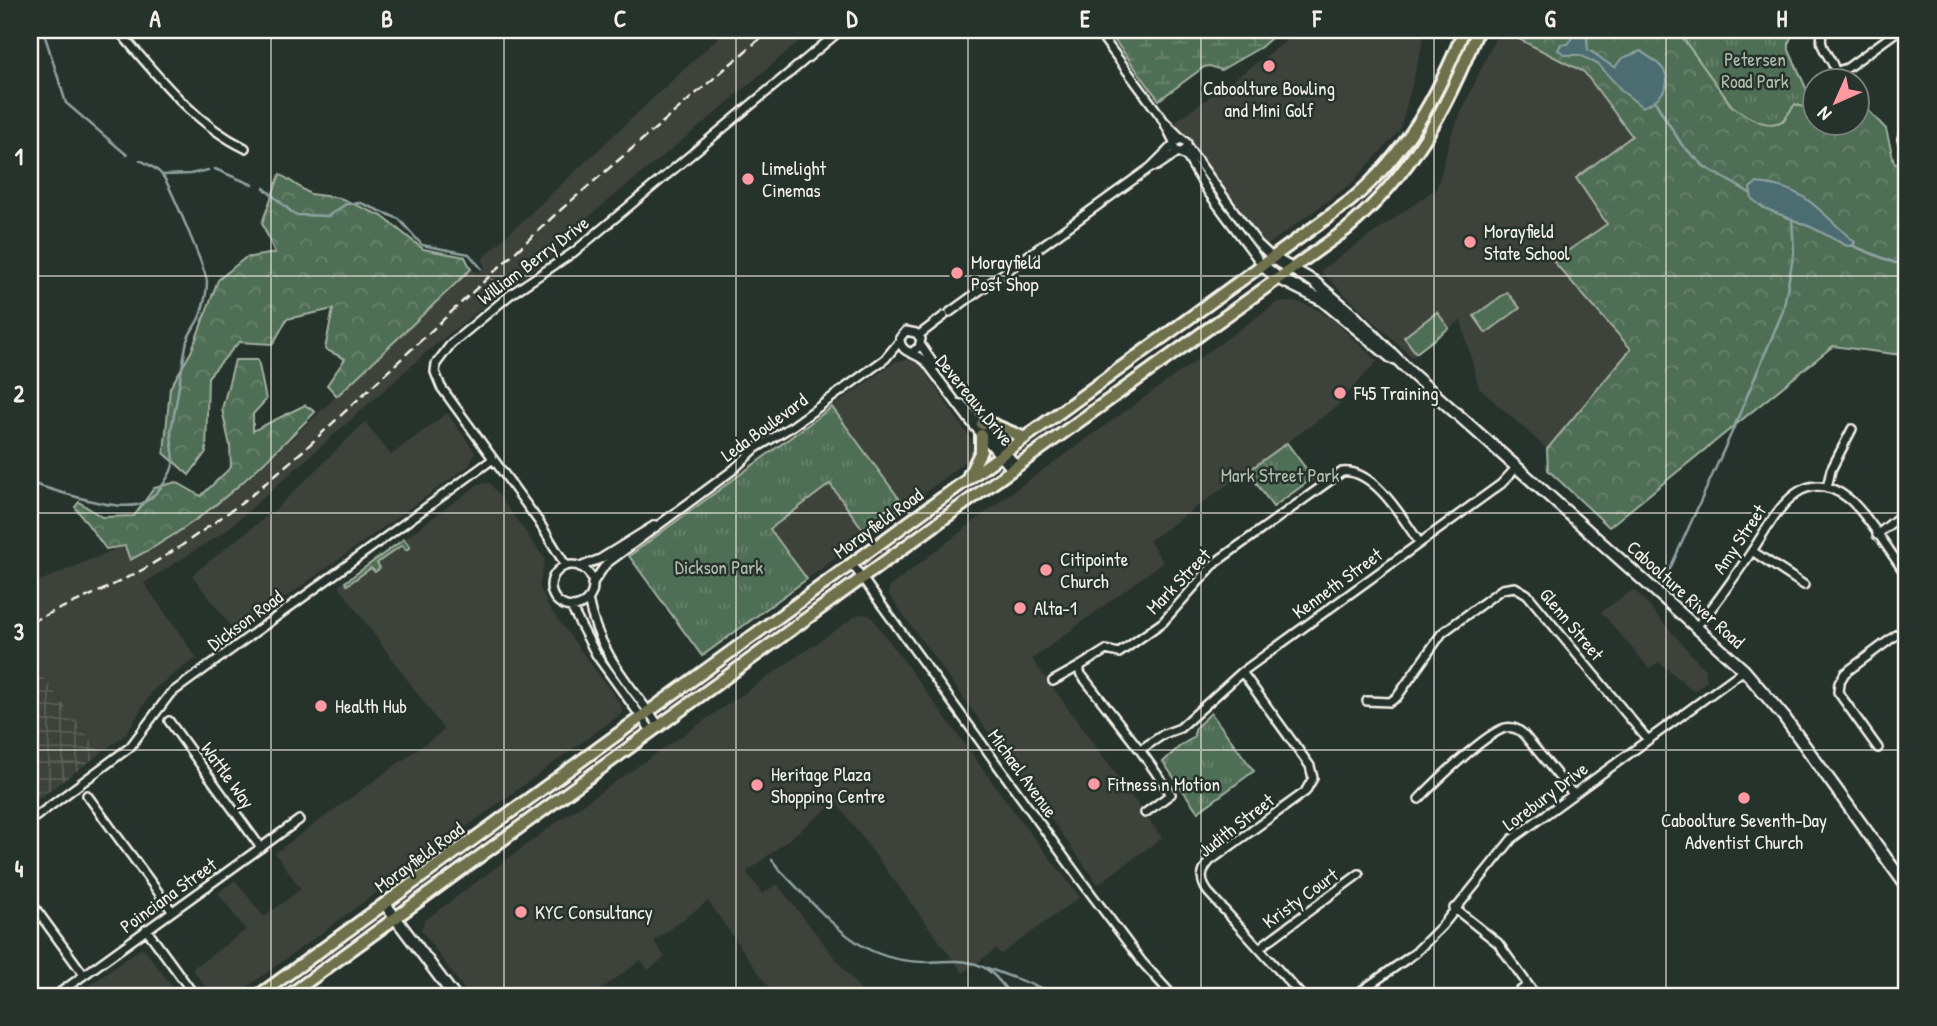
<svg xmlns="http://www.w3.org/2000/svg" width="1937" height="1026" font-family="'Patrick Hand',sans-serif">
  <defs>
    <pattern id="industrial-grid" width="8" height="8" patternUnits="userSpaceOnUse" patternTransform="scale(1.75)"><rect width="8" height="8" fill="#3d423b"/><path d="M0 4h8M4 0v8" fill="none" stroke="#5a5e57"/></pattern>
    <pattern id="forest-crowns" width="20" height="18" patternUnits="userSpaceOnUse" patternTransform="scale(1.75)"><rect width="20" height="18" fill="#506e56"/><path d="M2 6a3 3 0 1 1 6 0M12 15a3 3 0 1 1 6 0" fill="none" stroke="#6a836e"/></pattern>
    <pattern id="wetland-marsh" width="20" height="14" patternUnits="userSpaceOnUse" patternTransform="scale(1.75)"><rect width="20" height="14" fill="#506e56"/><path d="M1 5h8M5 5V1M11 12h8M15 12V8" fill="none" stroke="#6a836e"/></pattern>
    <pattern id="park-tufts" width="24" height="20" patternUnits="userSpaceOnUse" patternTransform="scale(1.75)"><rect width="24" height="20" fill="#506e56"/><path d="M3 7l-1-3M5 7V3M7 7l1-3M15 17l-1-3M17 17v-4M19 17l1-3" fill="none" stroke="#6a836e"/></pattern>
  </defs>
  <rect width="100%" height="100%" fill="#26332d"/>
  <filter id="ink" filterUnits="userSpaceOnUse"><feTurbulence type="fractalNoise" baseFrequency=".0143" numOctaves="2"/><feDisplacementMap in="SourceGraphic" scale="14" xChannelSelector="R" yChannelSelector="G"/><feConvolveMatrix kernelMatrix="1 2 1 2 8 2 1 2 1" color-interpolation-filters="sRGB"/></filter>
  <g filter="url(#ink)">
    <path fill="#3d423b" d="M726,30H812L706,121L560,240L557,253L505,289L429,350L227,530L144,583L198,660H193L153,690L125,735L101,753L30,660V585L212,509L252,476L471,269L478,273L485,267L483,258Z
      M1302,30H1426L1400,130L1351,184L1269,244H1266L1175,122Z
      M1499,30L1584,72L1632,136L1607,224L1553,261L1632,349L1547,449L1479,388L1461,320L1412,357L1320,271L1437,188L1451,135Z
      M1278,302H1299L1318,310L1332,319L1377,361L1335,408L1149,541L1163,562L1032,659L1162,838L1098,884L889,595V587L1011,493Z
      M911,359L921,366L970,438L973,447L969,458L906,508L832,407L896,361Z
      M447,413L475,452L470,465L236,633L192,575L277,508L365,422L391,455Z
      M490,483L545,559L539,586L548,606L621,705L622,713L235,996H213L192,969L246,930L218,893L235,880L264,917L301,889L275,853L444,730L339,586L479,484Z
      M831,484L867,535L807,579L770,529Z
      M1634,589L1705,670L1707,681L1694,691L1659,662L1649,668L1601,612Z
      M859,614L870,615L1015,813L1080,897L1001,954L996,949L963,973L836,802L747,872L762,894L777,884L865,996H775L708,901L654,941L665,957L648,970L641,960L592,996H469L421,930L424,921L557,822Z
      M140,949H144L179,996H75Z"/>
    <path fill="url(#industrial-grid)" d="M30,660L101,753L30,805Z"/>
    <path fill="url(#forest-crowns)" stroke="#a2b09f" stroke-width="2" d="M1501,30H1677L1732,106L1783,121L1795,104L1814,111V122H1856L1858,99L1886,129L1894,162L1907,169V369L1901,355L1833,346L1609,527L1548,470L1547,449L1631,349L1553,261L1607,224L1576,178L1632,136L1584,72Z
      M280,174L310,194L340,198L382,216L423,249L465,257L471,269L337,396L327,385L345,359L325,349L333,309L287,319L273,344L239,342L208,377L206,452L189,475L164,453L170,388L191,352L218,280L245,258L275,253L262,223Z
      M235,360H258L266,400L253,414V431L305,405L315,412C258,470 204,523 130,560L125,546L106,549L75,507L79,502L102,517L134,516L154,488L176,482L201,496L231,467L230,446L222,409Z"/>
    <path fill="url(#wetland-marsh)" stroke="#a2b09f" stroke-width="2" d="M1107,30H1280L1261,47L1221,70L1210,66L1204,67L1159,100Z"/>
    <path fill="url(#park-tufts)" stroke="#a2b09f" stroke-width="2" d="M1677,30H1794L1789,42V50L1814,106V111L1795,104C1791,109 1786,119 1780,122C1765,129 1744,115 1732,106Z
      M832,407L906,508L867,535L830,484L770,529L807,579L702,656L629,556Z
      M1287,443L1313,478L1273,507L1248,471Z
      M1211,713L1254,771L1198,812L1163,762L1181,745L1193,738L1196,727Z"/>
    <path fill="#506e56" stroke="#a2b09f" stroke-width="2" d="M1507,292L1520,308L1486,333L1474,316Z
      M1437,312L1449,328L1416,353L1404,337Z
      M404,539L410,547L406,550L402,545L377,563L380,568L375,572L371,568L347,585L345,582Z"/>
    <path fill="#4b6d72" stroke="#8fa2a1" stroke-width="2" d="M1571,30H1586L1588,50C1598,54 1604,63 1615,67L1622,58L1641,51C1648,57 1657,61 1663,69C1675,86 1657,102 1642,107L1622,91L1599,65L1580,55H1566L1558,50L1561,44H1568L1571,40Z
      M1756,183C1808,187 1818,211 1855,242L1853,246H1847L1813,228L1764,208L1752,199L1750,188Z"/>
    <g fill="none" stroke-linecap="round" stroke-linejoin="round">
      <path stroke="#8fa2a1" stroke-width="2.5" d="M43,30L66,103L127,155
        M1654,100L1682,145L1705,167L1750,193
        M215,169L253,185
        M163,175L190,174L208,170
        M264,188L295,215L328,216L346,204L361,203L399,219L422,245L469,254L481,268
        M1851,245L1895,263H1907
        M492,280L501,290
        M30,483C56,490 118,514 143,503C155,497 165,483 171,471C178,456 168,440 172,425C178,397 181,369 187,341C190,331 198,323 201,313C204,304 207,291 207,282C207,274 169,182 162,175C158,169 147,164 140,160
        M1664,582L1731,434L1783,311L1794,252L1792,219
        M772,860L779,869C806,896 833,929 866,948C885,958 906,962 928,962C945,961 964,959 981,966C993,971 1004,986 1011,996
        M987,968L1063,996"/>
      <g stroke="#f4f1e8" stroke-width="12">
        <path id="minor" d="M118,30C155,73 193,123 245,148
          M1097,30L1162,118L1174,142
          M1823,30C1818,45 1825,50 1832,63C1835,68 1836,75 1837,80
          M1835,72L1847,68L1899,30
          M1162,119L1182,139
          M1907,123L1902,139L1907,151
          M1187,146L1258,244L1273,258
          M1182,152L1187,148V143L1182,139L1174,142V149L1187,157L1208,192L1263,266
          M1151,167L1157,166L1178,152
          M950,312L1151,167L1173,145
          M919,335L944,316
          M920,344L935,366
          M912,352L919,347L921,339L916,333L906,331L900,338C900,354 914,351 926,362L973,425L1012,470
          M962,404L1018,466
          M1827,488L1831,470L1852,429
          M1877,535L1907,510
          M1752,551L1804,585
          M852,564L1080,879L1142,962L1173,996
          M551 586a21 21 0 1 1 42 0a21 21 0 1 1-42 0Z
          M566,566L539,522L441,387L435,372L436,364L451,344L511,294L574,252L841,30
          M580,567L600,559L655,525
          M592,584L606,564L733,470L756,448L791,427L885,359L899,342
          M588,599C598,652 629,684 660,727
          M571,607L597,656L652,732
          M1696,627C1716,605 1733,579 1750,554C1773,521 1798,459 1849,499C1867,514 1892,555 1907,576
          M1242,672L1310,766L1313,778L1305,792L1210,861C1200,872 1200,881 1208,892L1302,996
          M1053,681L1080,666
          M1367,701L1390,702L1397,697L1442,633L1502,589L1515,587L1527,594L1648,740
          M169,721L261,848
          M1878,748L1838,692L1839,683L1845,673L1907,627
          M1140,750L1164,734L1180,728L1242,672L1501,484L1517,467
          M87,795L172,911
          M1419,799C1435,782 1485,734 1505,728C1514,726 1520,730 1525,736L1573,794
          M1145,813L1171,794L1140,750L1080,673V666L1106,650L1119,653L1163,622L1216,562L1342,472C1374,468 1403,519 1419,542
          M30,821L130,747L170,694L493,459
          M30,901L84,975
          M1454,908L1498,943L1536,996
          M146,929L195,996
          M1259,948L1359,874
          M55,996L299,820
          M1354,996L1415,953L1442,926L1512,839L1744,670
          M1513,996L1528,985"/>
      </g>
      <g stroke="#f4f1e8" stroke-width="15">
        <path id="secondary" d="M1273,258L1313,281L1354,316L1410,372L1744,670L1784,717L1907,887
          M1263,266L1278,278L1322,300L1392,358
          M385,904L454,996"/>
      </g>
      <g stroke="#f4f1e8" stroke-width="16">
        <path id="primary" d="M982,424H992L1025,438
          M966,481L981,451V435
          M258,996L1350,201C1405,155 1438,96 1464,30
          M288,996L946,517L1347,229C1413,172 1446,110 1478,30"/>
      </g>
      <use href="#minor" stroke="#26332d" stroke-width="7"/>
      <use href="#secondary" stroke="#26332d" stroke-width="10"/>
      <use href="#primary" stroke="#6e714b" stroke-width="10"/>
      <path stroke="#f4f1e8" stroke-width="2.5" stroke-dasharray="10 5" stroke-linecap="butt" d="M30,622L105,589L144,569L181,546L246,500L305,449L557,213L770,30"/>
    </g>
  </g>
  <path fill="none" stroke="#f4f1e8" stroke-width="2" stroke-opacity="0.55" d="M271,30V996M504,30V996M736,30V996M968,30V996M1201,30V996M1434,30V996M1666,30V996M30,276H1907M30,513H1907M30,750H1907"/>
  <g fill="#ff9aa2" stroke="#26332d" stroke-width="2.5">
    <circle cx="1269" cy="66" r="7"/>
    <circle cx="748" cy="179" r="7"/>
    <circle cx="1470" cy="242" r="7"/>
    <circle cx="957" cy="273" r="7"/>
    <circle cx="1340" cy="393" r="7"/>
    <circle cx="1046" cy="570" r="7"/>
    <circle cx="1020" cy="608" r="7"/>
    <circle cx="321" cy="706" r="7"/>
    <circle cx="1094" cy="784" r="7"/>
    <circle cx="757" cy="785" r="7"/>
    <circle cx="1744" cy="798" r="7"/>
    <circle cx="521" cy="912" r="7"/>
  </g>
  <g text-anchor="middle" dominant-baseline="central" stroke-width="5" stroke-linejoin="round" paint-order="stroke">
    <g font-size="19" fill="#b2bdae" stroke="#26332d">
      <text x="1755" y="59">Petersen<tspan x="1755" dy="22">Road Park</tspan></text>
      <text x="1280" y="475">Mark Street Park</text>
      <text x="719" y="567">Dickson Park</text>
    </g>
    <g font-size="19" fill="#f4f1e8" stroke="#26332d" text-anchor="start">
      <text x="1269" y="88" text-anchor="middle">Caboolture Bowling<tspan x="1269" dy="22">and Mini Golf</tspan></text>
      <text x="762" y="168">Limelight<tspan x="762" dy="22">Cinemas</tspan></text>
      <text x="1484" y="231">Morayfield<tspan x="1484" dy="22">State School</tspan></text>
      <text x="971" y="262">Morayfield<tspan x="971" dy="22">Post Shop</tspan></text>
      <text x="1354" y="393">F45 Training</text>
      <text x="1060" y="559">Citipointe<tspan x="1060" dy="22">Church</tspan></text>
      <text x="1034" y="608">Alta-1</text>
      <text x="335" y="706">Health Hub</text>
      <text x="771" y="774">Heritage Plaza<tspan x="771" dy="22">Shopping Centre</tspan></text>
      <text x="1108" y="784">Fitness n Motion</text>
      <text x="1744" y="820" text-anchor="middle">Caboolture Seventh-Day<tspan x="1744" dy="22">Adventist Church</tspan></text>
      <text x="535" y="912">KYC Consultancy</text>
    </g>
    <g font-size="19" fill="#f4f1e8" stroke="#26332d">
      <text transform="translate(533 260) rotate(-37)">William Berry Drive</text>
      <text transform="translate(975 400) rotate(51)">Devereaux Drive</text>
      <text transform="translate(764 427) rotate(-36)">Leda Boulevard</text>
      <text transform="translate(878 523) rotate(-36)">Morayfield Road</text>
      <text transform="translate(1739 539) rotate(-56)">Amy Street</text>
      <text transform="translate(1178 581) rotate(-46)">Mark Street</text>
      <text transform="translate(1337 583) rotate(-36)">Kenneth Street</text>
      <text transform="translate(1686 594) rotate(42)">Caboolture River Road</text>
      <text transform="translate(245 620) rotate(-36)">Dickson Road</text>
      <text transform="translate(1572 624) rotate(50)">Glenn Street</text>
      <text transform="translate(1023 773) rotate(54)">Michael Avenue</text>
      <text transform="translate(228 775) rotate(54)">Wattle Way</text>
      <text transform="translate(1545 796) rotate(-37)">Lorebury Drive</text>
      <text transform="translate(1236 825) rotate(-38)">Judith Street</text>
      <text transform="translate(419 857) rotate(-36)">Morayfield Road</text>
      <text transform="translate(168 895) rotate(-36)">Poinciana Street</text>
      <text transform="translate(1300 898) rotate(-36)">Kristy Court</text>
    </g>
  </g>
  <rect width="1937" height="1026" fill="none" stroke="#26332d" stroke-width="77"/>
  <g transform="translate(1836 102) rotate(225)"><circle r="33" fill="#26332d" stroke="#787f78" stroke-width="2"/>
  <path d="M0-5L12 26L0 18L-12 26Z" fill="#ff9aa2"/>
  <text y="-10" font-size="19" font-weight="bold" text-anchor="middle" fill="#f4f1e8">N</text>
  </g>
  <rect x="38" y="38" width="1860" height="950" fill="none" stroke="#f4f1e8" stroke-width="2.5"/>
  <g font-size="23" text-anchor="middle" font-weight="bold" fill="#f4f1e8">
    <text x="155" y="27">A</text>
    <text x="387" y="27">B</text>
    <text x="620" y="27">C</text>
    <text x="852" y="27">D</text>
    <text x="1085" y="27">E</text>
    <text x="1317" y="27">F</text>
    <text x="1550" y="27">G</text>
    <text x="1782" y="27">H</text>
    <text x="19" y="165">1</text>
    <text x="19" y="402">2</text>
    <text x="19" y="640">3</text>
    <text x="19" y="877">4</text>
  </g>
</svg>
